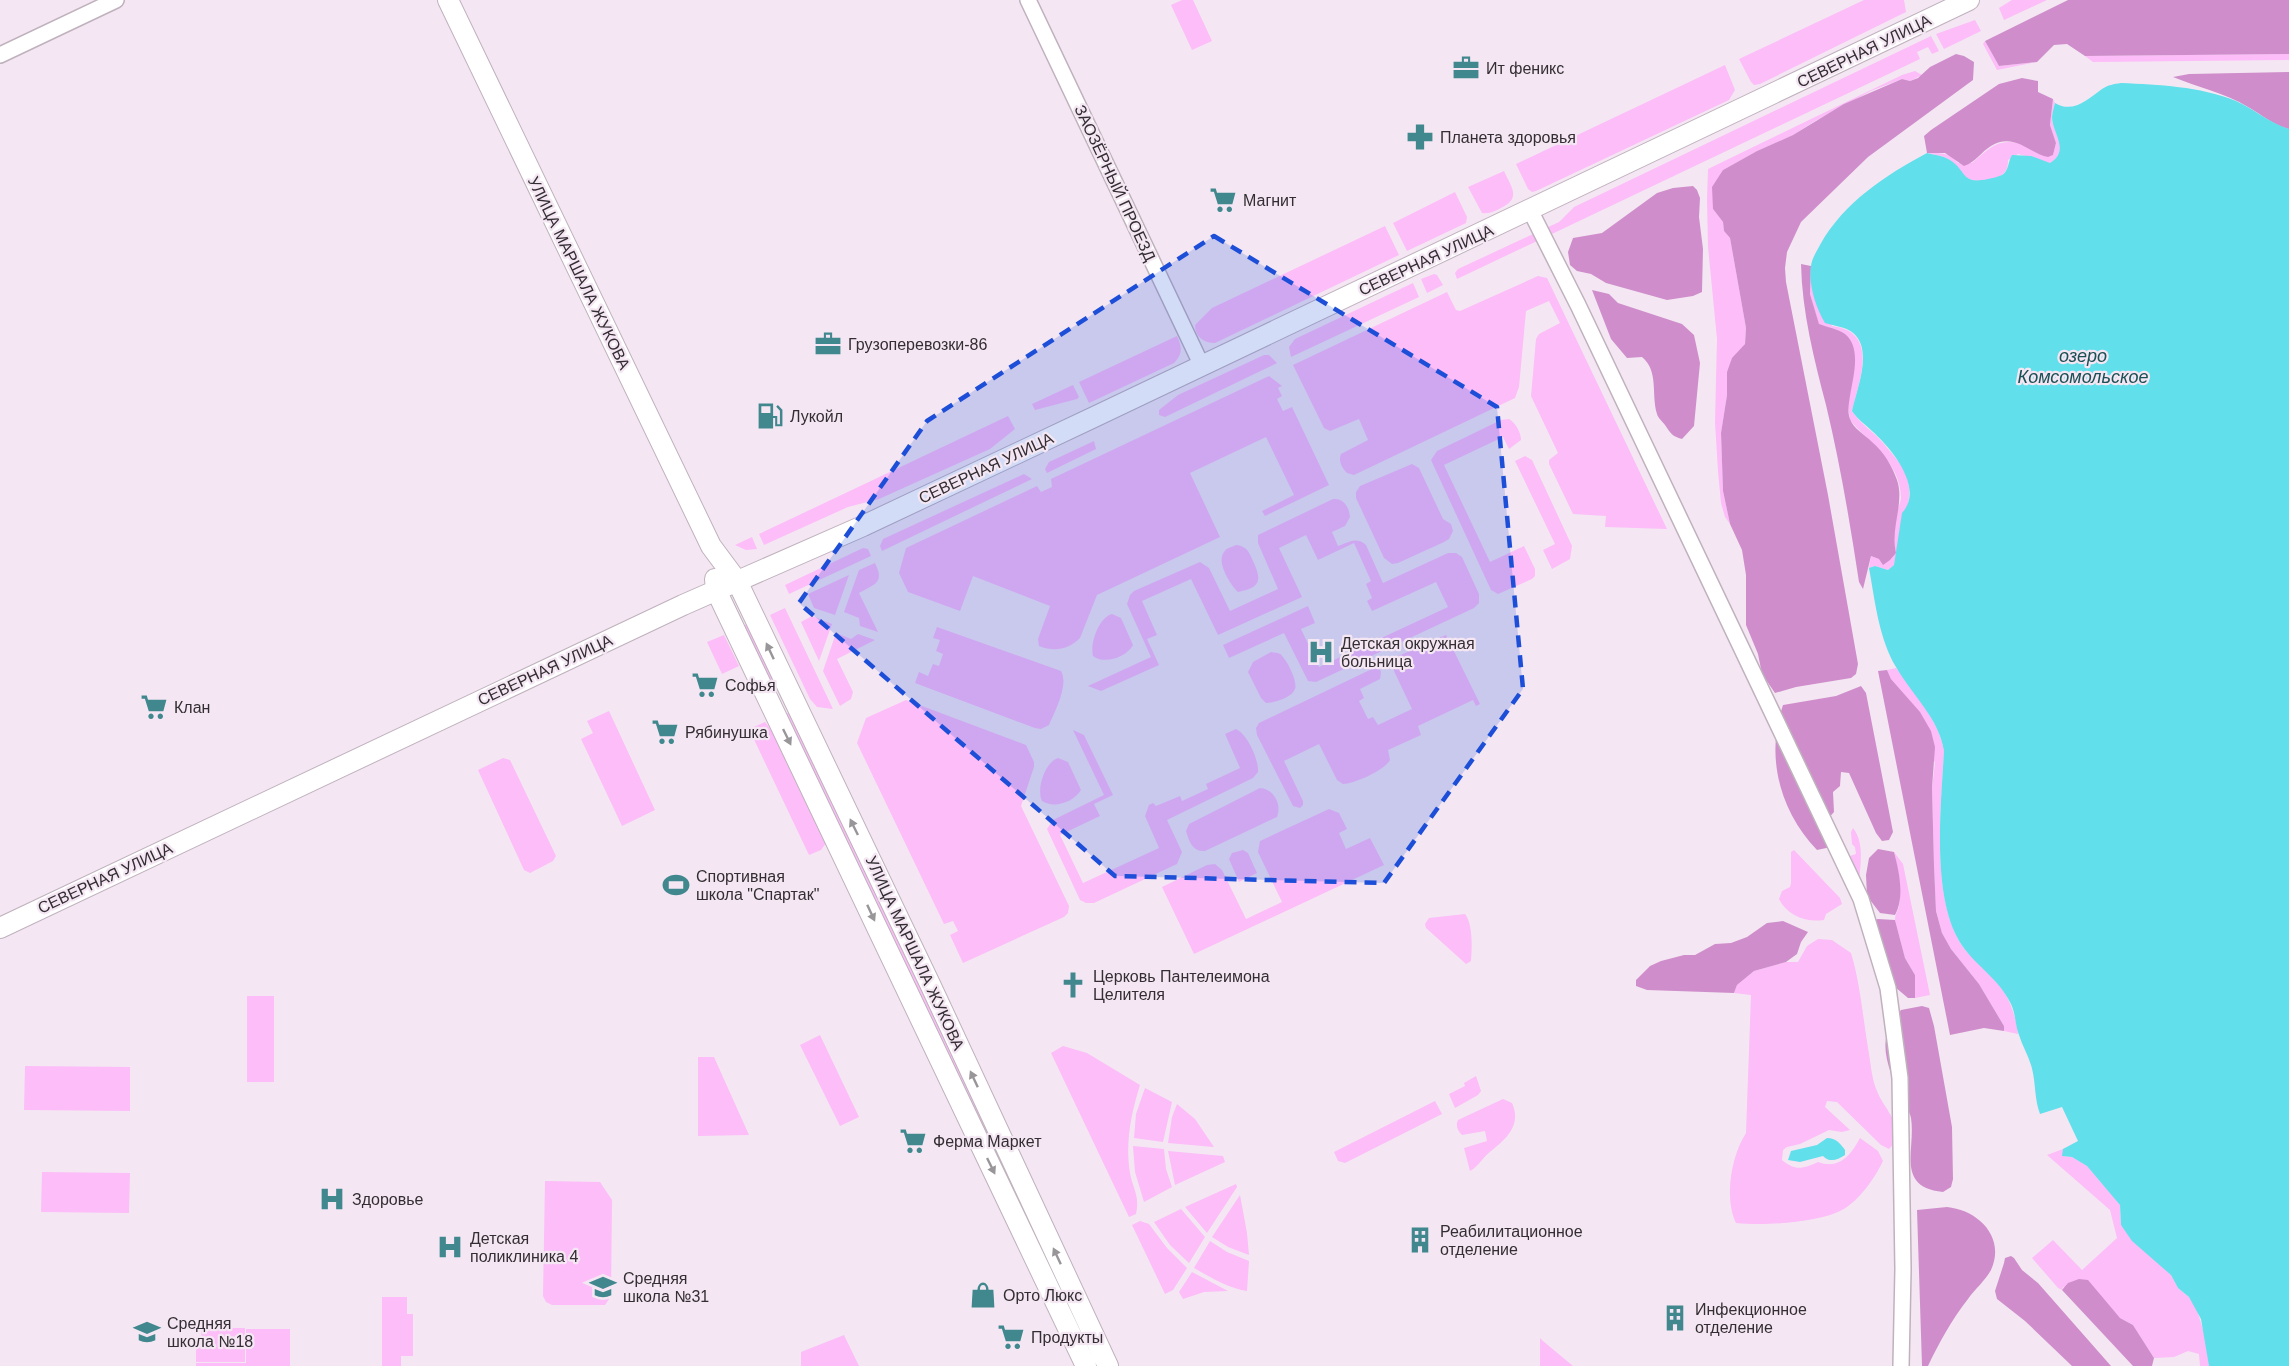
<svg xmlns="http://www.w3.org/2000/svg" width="2289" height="1366" font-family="Arial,sans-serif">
  <rect width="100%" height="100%" fill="#f4e7f3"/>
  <path fill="#fcbdf8" d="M1182,0H1193L1212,41L1192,50L1171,5Z
    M1864,0H1904L1906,12L1760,84L1754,85L1751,82L1739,59Z
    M2012,0H2047L2004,20L1999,8Z
    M1975,20L1981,31L1944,49L1936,34Z
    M1931,36L1939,51L1932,54L1928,47L1917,52L1920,59L1457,279L1455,273L1458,269L1559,222L1574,207Z
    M1985,41L1999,66L2037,62L1997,70L1983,44Z
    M2289,54V60L2093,62L2085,56Z
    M1725,65L1735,90L1729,100L1536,191L1532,192L1528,189L1516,164Z
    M1915,71L1922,75L1910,81L1902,79L1871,91L1815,121L1793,135L1757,151L1723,170L1713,209L1723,222L1724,231L1730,238L1746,328L1745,344L1727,372V395L1721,433L1723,491L1730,524L1725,517L1721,503L1718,471L1715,422L1717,339L1708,247L1707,200L1708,169L1902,75Z
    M2053,99L2055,103C2054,107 2052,113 2052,118C2053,134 2070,151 2050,163L2018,154L2008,160C2008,166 2007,170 2003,174C1996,180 1975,184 1967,178C1960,173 1957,165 1950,160C1944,156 1935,155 1927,153C1941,153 1949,152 1958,163H1972C1993,145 2002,135 2031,148C2042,153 2040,156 2053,155L2056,143L2050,125Z
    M1504,171C1511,187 1522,198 1501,208C1495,211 1490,214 1482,213L1468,187Z
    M1455,192L1467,217L1466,223L1407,251L1393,223Z
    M1385,226L1399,255L1215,343C1204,343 1195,337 1195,325L1212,308Z
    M1811,266L1813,283L1832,326C1880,332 1859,380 1852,411C1860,424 1874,432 1884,444C1891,453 1902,464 1906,474C1916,498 1899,540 1894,565L1888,570L1875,566L1869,568L1871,556L1879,559L1896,553C1893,541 1894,527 1896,515C1897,509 1901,503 1901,497C1900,462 1869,443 1850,420L1848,407L1854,363L1833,329L1819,325L1810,294Z
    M1434,274L1437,275L1443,285L1427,293L1421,279Z
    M1538,276L1547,278L1667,529L1605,527L1606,516L1573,514L1549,464V460L1558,453L1531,396L1536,339L1539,334L1560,323L1549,301L1526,311L1519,387L1515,398L1354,475L1347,473C1342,468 1338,461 1341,454L1368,440L1359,419L1330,431L1324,428L1293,365L1447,292L1456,310L1460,311Z
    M1413,283L1419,297L1291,357L1289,347L1295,339Z
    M1177,336C1182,347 1183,354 1174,363L1089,403L1079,382Z
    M1264,355H1269L1277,363L1165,417L1159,415V410L1178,395Z
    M1269,376L1282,386L1278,388L1282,396L1277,399L1283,411L1292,407L1329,485L1265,516L1262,511L1294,495L1266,437L1190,473L1220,537L1097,595L1080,638C1068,650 1054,652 1039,646L1038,639L1050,606L973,576L960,611L908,592L899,573L906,548L1037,486L1041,492L1052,487L1051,479Z
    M1073,385L1079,397L1077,399L1035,410L1032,404Z
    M1008,416L1015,429L990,449L879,499L848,507L764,545L759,534Z
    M1509,419C1516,423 1521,433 1521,440L1509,449L1503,437L1444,465L1490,562L1524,546L1535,569V576L1532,579L1498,594L1491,590L1431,460L1437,451L1501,420Z
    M1094,441L1096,449L1047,473L1045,469L1049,462Z
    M1525,456L1532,460L1572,546L1570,559L1552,569L1543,550L1555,544L1515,461Z
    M1412,464L1419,468L1443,519L1451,524L1453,531L1449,539L1444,542L1398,563L1392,564L1384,558L1356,498V492L1360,486Z
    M1024,474L1032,479L882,551L880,546L883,539Z
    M1333,499C1344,498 1349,507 1350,517L1345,526L1332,532L1338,546C1348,543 1356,536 1366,545L1383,583L1448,553H1456L1462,557L1479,594V603L1474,608L1316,682L1308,681L1284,633L1229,658L1223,645L1308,606L1315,623L1301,629L1319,667L1448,607L1436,582L1372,611L1367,601L1372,598L1366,584L1371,581L1354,543L1318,560L1306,535L1279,548L1302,597L1218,635L1191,579L1142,601L1157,635L1147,639L1159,665L1101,691L1088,686L1151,657L1127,604L1130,595L1134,591L1200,562L1209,568L1230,611L1278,589L1258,543V535Z
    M752,537L757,549L746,550L735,545Z
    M1236,545C1247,546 1249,552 1253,561C1262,580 1261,588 1238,592C1230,584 1216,562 1224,552C1226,548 1232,547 1236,545Z
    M863,548L868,549L871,556L789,594L785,585Z
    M875,563C885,583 875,584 859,593L878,632L860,626L859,618L844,612L859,570Z
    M849,575L835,615L814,608L808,594Z
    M785,608L833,709L817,707L810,699L770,615Z
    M1112,614L1121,618L1133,645C1127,657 1104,665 1093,656C1090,644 1098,618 1112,614Z
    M812,616L832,624L819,661L801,622Z
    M749,623L777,681L771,684L743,626Z
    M937,627L1061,671C1069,685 1055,711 1049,725L1041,729L1035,728L915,683L919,672L928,676L933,664L939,666L943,654L936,651L940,640L933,638Z
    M836,633L851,639L858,634L875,640L837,659L853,692L851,699L840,706L823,671Z
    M724,635L739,666L722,674L707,642Z
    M1446,635L1480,704L1476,706L1473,700L1418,726L1421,735L1388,750L1390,760C1385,770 1354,784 1343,784L1337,780L1319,744L1284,761L1303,801V805L1300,808L1293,806L1257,735L1256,728L1259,723L1374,668H1379L1381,672L1380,679L1360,689L1364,698L1359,701L1368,719L1373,717L1378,725L1412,709L1394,671L1393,662L1396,657Z
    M1271,652C1275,653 1276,652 1280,654C1286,658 1298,681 1295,689C1292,698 1273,703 1266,703L1261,698L1248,672L1253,662Z
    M1896,668C1914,692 1939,721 1944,751C1941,805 1932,888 1957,937C1964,952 1975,959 1987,970C2005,988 2015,1009 2018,1034L2004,1031V1026L1979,984L1951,949L1942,933L1936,911L1934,865L1932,788L1935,763L1910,701L1891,679L1887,670Z
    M906,700L1026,745L1034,762V767L1021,806L1069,906L1068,913L1064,917L963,963L950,935L958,931L953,921L944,924L857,743L866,718Z
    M609,711L655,810L622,826L581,739L593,733L587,721Z
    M790,712L991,1136L987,1138L786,714Z
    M765,722L783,745L826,843L821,850L809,855L749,729Z
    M1236,729C1247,734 1259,759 1258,772L1253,778L1167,820L1182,852L1177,864L1094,903H1086L1080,900L1047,829L1053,820L1104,795L1073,730L1084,735L1113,795L1094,804L1100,816L1060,835L1083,883L1159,848L1145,816L1149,805L1153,803L1156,806L1180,796L1182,801L1208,789L1206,784L1240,768L1225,734Z
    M503,758L510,760L556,856L553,861L530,873L524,870L478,770Z
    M1058,758L1068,762L1081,790C1074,802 1054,809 1042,801C1036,789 1045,762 1058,758Z
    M1260,788C1274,789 1282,804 1277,817L1205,851C1193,852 1189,842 1186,831L1189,824Z
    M1329,809L1339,813L1347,829L1339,833L1346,849L1370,838L1384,865L1194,954L1162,887L1207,865L1215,864L1222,870L1246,919L1282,902L1258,852L1260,841Z
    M1853,828C1865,843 1860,865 1859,884C1840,874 1838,874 1838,852L1847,857L1856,854L1855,847L1852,844L1851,832Z
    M1243,850L1248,853L1257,873L1239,882L1229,859L1232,853Z
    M1794,850L1840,898L1842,904L1826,914L1824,920C1806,923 1787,915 1779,899L1782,891L1790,887L1791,883V852Z
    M1894,852L1903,864L1930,995L1915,998V975L1905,958L1895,920C1895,914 1898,911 1899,906C1902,887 1898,869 1894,852Z
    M1465,914C1473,924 1472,948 1471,961L1466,964L1426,928L1425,924L1429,918Z
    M1818,939L1832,940L1851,953C1861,986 1863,1020 1869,1054C1871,1066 1872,1080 1877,1091C1884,1110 1909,1129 1889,1149L1881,1145L1837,1102L1827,1101L1825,1107L1850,1130L1842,1132L1829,1130L1800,1144L1787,1147L1783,1150L1782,1160C1795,1171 1803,1169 1818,1162C1839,1170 1851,1155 1860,1138L1878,1151L1883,1161C1875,1178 1859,1201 1842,1210C1818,1223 1763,1226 1736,1223C1724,1198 1731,1156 1746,1133L1751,995L1734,993L1737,985L1754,971L1786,962H1798L1807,946Z
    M247,996H274V1082H247Z
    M820,1035L859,1117L840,1126L800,1045Z
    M1063,1046L1087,1053L1140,1085C1131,1114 1125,1143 1130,1173C1133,1190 1140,1195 1136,1214L1129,1217L1051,1053Z
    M698,1057H714L749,1135L698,1136Z
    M25,1066L130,1067V1111L24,1110Z
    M1476,1076L1481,1091L1478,1095L1455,1108L1449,1094L1465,1086L1464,1083Z
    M1145,1088L1172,1102L1163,1142L1134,1138L1136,1114Z
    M1503,1099L1512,1103C1522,1125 1506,1139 1491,1151C1483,1157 1478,1167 1470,1171L1464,1148L1487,1141L1485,1131L1462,1135C1458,1131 1455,1126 1458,1120Z
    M1435,1101L1442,1114L1345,1163L1338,1161L1334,1152Z
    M1177,1104L1195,1119L1214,1147L1168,1143L1172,1117Z
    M1133,1146L1164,1149L1166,1169L1172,1187L1144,1202L1135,1172Z
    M2063,1149V1156L2072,1157L2087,1166L2112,1195L2120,1205L2121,1225L2171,1275L2178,1288L2189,1297L2196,1307L2205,1336L2209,1366H2200L2199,1354L2188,1351L2174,1357L2154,1358L2133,1325L2120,1318L2114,1312L2063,1287L2062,1290L2058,1288L2032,1258L2053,1240L2082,1270L2117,1238L2110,1210L2047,1155Z
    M1168,1151L1223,1156L1225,1162L1175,1185Z
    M42,1172L130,1173L129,1213L41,1212Z
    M545,1181L600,1182L612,1200L611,1296L605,1305H552L546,1302L543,1296Z
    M1236,1184L1237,1187L1207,1233L1185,1207Z
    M1240,1195L1247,1233L1249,1255L1228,1247L1212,1237Z
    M1181,1209L1205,1237L1189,1263L1170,1245L1154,1222Z
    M1140,1221L1149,1224L1167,1248L1187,1268L1173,1290L1165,1294L1132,1225Z
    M1210,1241L1227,1252L1249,1261L1247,1291C1228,1288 1210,1277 1194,1268Z
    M1192,1272L1228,1291L1204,1292L1183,1299L1179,1292Z
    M382,1297H407V1314H413V1356H401V1366H382Z
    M201,1328H245V1362H196V1345H202Z
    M246,1329H290V1366H196V1363H246Z
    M844,1335L859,1366H801V1352Z
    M1540,1338L1543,1341L1573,1366H1540Z"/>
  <path fill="#cf8ecb" d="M2068,0H2289V54L2085,56L2067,44L2054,45L2037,62L1999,66L1985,41Z
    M1956,54L1964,56L1974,62L1973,80L1868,157L1801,222L1787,252L1785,268L1786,282L1828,495L1858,664L1856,674L1851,678L1796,687L1775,693L1762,674L1758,654L1746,625V575L1742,550L1730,524L1723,491L1721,433L1727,395V372L1732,358L1745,344L1746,328L1730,238L1724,231L1723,222L1713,209L1712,187L1723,170L1757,151L1793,135L1844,104L1902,79L1910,81L1918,78L1930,67Z
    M2289,72V129C2273,125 2262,115 2248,107C2225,93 2197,87 2173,77L2189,74Z
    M2022,78L2038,81V92L2053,99L2050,125L2056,143L2053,155L2048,157C2029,153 2014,132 1991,146C1981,152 1976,162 1964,166L1945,153H1927L1924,136L1931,130L1999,84Z
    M1693,186L1697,190L1700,198L1699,217L1703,249L1702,292L1693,296L1667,300L1606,283L1591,274L1577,271L1570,265L1568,252L1573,238L1602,233L1657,193L1673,188Z
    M1801,264L1811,266L1810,294L1819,324C1827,327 1838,329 1845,334C1862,348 1853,377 1850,396C1849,403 1847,412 1850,419C1853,428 1865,435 1872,442C1884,452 1892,466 1897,480C1905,503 1890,527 1896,553L1890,560L1883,565L1879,559L1871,556L1863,589L1859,582C1850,523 1840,463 1826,405C1814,359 1802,312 1801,264Z
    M1592,290L1609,294L1618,303L1682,324L1694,335L1700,363L1694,426L1682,439C1672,436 1671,434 1665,425C1662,421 1658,418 1657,414C1651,394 1659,371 1642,357L1627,358L1611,339Z
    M1887,670L1891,679L1920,712L1931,731L1935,747L1932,788L1934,865L1936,911L1942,933L1951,949L1979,984L2004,1026V1031L1984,1028L1950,1035L1878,671Z
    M1861,686L1866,693L1893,832L1889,840L1882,841L1876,833L1849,773L1841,772L1840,786L1833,792L1834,812L1826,821L1831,847L1817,850C1780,812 1765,756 1783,705L1836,696Z
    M1878,849L1894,852C1899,871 1905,897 1895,915L1880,913L1867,896L1866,875L1869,858Z
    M1878,919L1895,920L1905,958L1915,975V998H1908L1895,987L1870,921Z
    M1783,921L1808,932L1801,942L1797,954L1786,962L1754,971L1737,985L1734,993L1647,990L1636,986V980L1650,966L1661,961L1684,955H1695L1715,944L1731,943L1747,937L1767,923Z
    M1922,1006L1929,1008L1934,1026L1952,1127L1953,1179L1951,1187L1943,1192C1895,1187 1916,1150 1911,1118C1910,1112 1904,1104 1901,1097C1893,1079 1881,1054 1887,1034C1889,1025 1896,1017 1901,1010Z
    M1947,1207C1978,1210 2006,1237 1991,1270C1985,1281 1975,1289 1968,1299C1952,1319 1939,1343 1928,1366H1922L1917,1210Z
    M2011,1256L2014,1258L2022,1270L2038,1283L2111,1366H2072L2025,1321L1997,1299L1995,1291L2004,1263L2005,1258Z
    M2079,1279L2088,1280L2120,1318L2133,1325L2154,1358L2152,1366H2133L2062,1290L2068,1283Z"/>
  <path fill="#61dfeb" d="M2121,83C2159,85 2199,86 2236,101C2254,109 2269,123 2289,129V1366H2209L2201,1319L2189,1297L2178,1288L2171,1275L2132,1241L2121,1225L2120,1205L2087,1166L2072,1157L2062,1156L2063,1149L2078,1141L2062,1107L2040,1114C2034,1098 2036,1081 2031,1065C2028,1055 2022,1045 2019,1035C2015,1025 2016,1015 2011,1004C1997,975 1971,964 1957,937C1932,889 1941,804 1944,751C1939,718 1912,695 1896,667C1879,639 1875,601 1869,568L1875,566L1888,570L1894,565L1902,513C1925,488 1891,448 1872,431C1865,424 1857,419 1852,411C1857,387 1878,340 1844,328C1838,326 1831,325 1825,323C1816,308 1808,284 1811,266C1812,258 1817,251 1820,245C1844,202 1886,175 1927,153C1935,155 1944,156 1950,160C1967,171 1961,185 1988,179C1992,178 1998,177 2002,175C2009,171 2008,161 2012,155L2031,156L2050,163C2070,151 2053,134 2052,118C2052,113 2054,107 2055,103C2073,114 2088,99 2102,89C2108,85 2114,84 2121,83Z
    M1827,1138C1836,1138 1840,1143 1845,1150V1155C1837,1160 1830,1163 1823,1156L1800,1162L1788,1160L1791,1151L1817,1145Z"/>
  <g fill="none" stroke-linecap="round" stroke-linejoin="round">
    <g stroke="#bfb2bd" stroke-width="18">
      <path id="minor" d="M1028,0L1202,366
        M0,55L116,0
        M1530,210L1578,305L1861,899L1888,988L1900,1078L1903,1269L1901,1366"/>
    </g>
    <g stroke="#bfb2bd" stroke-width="22">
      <path id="major" d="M448,0L711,546L737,581L930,984L1108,1366
        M715,579L716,590L1086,1366
        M0,928L683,605L863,526L1092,418L1969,0"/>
    </g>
    <use href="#minor" stroke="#fff" stroke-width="15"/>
    <use href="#major" stroke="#fff" stroke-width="20"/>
  </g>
  <defs><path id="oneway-solid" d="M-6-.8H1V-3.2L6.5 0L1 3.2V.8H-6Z" transform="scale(1.5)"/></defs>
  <g fill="#999699">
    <use href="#oneway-solid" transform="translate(770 651) rotate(-115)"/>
    <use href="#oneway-solid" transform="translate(787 737) rotate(64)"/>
    <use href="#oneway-solid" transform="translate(854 827) rotate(-116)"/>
    <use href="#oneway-solid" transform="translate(871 913) rotate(65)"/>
    <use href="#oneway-solid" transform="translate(974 1079) rotate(-115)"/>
    <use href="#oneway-solid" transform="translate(991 1166) rotate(64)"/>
    <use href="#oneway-solid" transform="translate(1057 1256) rotate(-115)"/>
  </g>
  <path fill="#1d4ed8" fill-opacity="0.2" stroke="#1d4ed8" stroke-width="4.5" stroke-dasharray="12 8" stroke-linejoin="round" d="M1214,236L1497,407L1523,689L1384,883L1115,876L799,603L927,421Z"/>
  <defs>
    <g id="office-bare" transform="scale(2.07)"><path d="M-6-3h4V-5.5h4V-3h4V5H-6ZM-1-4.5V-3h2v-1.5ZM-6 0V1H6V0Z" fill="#40878e" stroke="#f4e7f3" stroke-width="2.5" paint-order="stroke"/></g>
    <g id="pharmacy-bare" transform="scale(2.07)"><path d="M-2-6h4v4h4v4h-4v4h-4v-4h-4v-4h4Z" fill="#40878e" stroke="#f4e7f3" stroke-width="2.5" paint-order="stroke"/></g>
    <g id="supermarket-bare" transform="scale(2.07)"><path d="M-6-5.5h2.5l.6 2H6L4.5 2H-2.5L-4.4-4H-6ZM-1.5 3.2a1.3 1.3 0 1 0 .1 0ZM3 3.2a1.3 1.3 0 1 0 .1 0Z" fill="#40878e" stroke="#f4e7f3" stroke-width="2.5" paint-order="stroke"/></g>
    <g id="fuel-bare" transform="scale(2.07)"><path d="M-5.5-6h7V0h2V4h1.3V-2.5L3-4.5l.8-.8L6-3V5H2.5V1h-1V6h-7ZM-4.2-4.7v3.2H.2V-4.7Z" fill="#40878e" stroke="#f4e7f3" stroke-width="2.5" paint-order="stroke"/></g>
    <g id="hospital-bare" transform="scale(2.07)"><path d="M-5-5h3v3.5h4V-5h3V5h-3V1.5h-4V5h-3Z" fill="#40878e" stroke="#f4e7f3" stroke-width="2.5" paint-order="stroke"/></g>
    <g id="stadium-bare" transform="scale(2.07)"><path d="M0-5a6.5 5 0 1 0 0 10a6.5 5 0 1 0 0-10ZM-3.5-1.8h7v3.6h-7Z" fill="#40878e" stroke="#f4e7f3" stroke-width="2.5" paint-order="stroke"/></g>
    <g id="church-bare" transform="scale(2.07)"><path d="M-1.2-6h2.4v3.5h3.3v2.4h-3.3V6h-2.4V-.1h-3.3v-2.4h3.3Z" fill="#40878e" stroke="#f4e7f3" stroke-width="2.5" paint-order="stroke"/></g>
    <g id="building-bare" transform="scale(2.07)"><path d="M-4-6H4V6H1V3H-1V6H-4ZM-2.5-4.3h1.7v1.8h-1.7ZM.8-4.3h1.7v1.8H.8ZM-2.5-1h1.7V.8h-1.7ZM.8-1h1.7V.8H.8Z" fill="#40878e" stroke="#f4e7f3" stroke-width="2.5" paint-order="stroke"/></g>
    <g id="school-bare" transform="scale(2.07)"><path d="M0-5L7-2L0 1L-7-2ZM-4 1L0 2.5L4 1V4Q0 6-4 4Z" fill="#40878e" stroke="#f4e7f3" stroke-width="2.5" paint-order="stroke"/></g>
    <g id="shop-bare" transform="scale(2.07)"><path d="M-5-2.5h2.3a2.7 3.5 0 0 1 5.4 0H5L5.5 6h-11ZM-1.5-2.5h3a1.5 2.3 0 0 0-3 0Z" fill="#40878e" stroke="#f4e7f3" stroke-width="2.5" paint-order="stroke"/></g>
  </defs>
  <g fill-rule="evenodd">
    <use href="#office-bare" x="1466" y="68"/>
    <use href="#pharmacy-bare" x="1420" y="137"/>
    <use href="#supermarket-bare" x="1223" y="200"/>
    <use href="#office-bare" x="828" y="344"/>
    <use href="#fuel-bare" x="770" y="416"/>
    <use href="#hospital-bare" x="1321" y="652"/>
    <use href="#supermarket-bare" x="705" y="685"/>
    <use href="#supermarket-bare" x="154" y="707"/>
    <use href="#supermarket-bare" x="665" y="732"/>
    <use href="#stadium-bare" x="676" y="885"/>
    <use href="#church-bare" x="1073" y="985"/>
    <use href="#supermarket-bare" x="913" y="1141"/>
    <use href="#hospital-bare" x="332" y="1199"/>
    <use href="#building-bare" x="1420" y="1240"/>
    <use href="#hospital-bare" x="450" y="1247"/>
    <use href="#school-bare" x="603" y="1287"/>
    <use href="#shop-bare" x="983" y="1295"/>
    <use href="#building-bare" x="1675" y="1318"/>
    <use href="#school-bare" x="147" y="1332"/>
    <use href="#supermarket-bare" x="1011" y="1337"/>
  </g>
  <g text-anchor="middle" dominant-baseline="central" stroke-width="4.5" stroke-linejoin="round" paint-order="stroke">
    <g font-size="16" fill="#332e33" stroke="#f4e7f3">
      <text transform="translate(1864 51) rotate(-26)">СЕВЕРНАЯ УЛИЦА</text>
      <text transform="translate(1115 183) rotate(65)">ЗАОЗЁРНЫЙ ПРОЕЗД</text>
      <text transform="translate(1426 260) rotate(-25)">СЕВЕРНАЯ УЛИЦА</text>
      <text transform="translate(579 273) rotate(64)">УЛИЦА МАРШАЛА ЖУКОВА</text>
      <text transform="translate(986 468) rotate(-25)">СЕВЕРНАЯ УЛИЦА</text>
      <text transform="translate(545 670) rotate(-25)">СЕВЕРНАЯ УЛИЦА</text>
      <text transform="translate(105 878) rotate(-25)">СЕВЕРНАЯ УЛИЦА</text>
      <text transform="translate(915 953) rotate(65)">УЛИЦА МАРШАЛА ЖУКОВА</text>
    </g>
    <g font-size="16" fill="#332e33" stroke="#f4e7f3" text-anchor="start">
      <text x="1486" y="68">Ит феникс</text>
      <text x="1440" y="137">Планета здоровья</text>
      <text x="1243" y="200">Магнит</text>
      <text x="848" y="344">Грузоперевозки-86</text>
      <text x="790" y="416">Лукойл</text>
      <text x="1341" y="643">Детская окружная<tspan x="1341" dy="18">больница</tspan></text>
      <text x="725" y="685">Софья</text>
      <text x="174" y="707">Клан</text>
      <text x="685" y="732">Рябинушка</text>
      <text x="696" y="876">Спортивная<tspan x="696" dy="18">школа "Спартак"</tspan></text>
      <text x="1093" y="976">Церковь Пантелеимона<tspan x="1093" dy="18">Целителя</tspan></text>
      <text x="933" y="1141">Ферма Маркет</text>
      <text x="352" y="1199">Здоровье</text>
      <text x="1440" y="1231">Реабилитационное<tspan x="1440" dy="18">отделение</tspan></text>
      <text x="470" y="1238">Детская<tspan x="470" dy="18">поликлиника 4</tspan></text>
      <text x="623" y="1278">Средняя<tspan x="623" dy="18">школа №31</tspan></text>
      <text x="1003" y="1295">Орто Люкс</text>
      <text x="1695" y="1309">Инфекционное<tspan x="1695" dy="18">отделение</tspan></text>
      <text x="167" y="1323">Средняя<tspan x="167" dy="18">школа №18</tspan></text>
      <text x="1031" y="1337">Продукты</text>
    </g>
    <g font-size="18" font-style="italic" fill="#195055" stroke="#f4e7f3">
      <text x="2083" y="356">озеро<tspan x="2083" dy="21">Комсомольское</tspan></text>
    </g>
  </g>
</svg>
